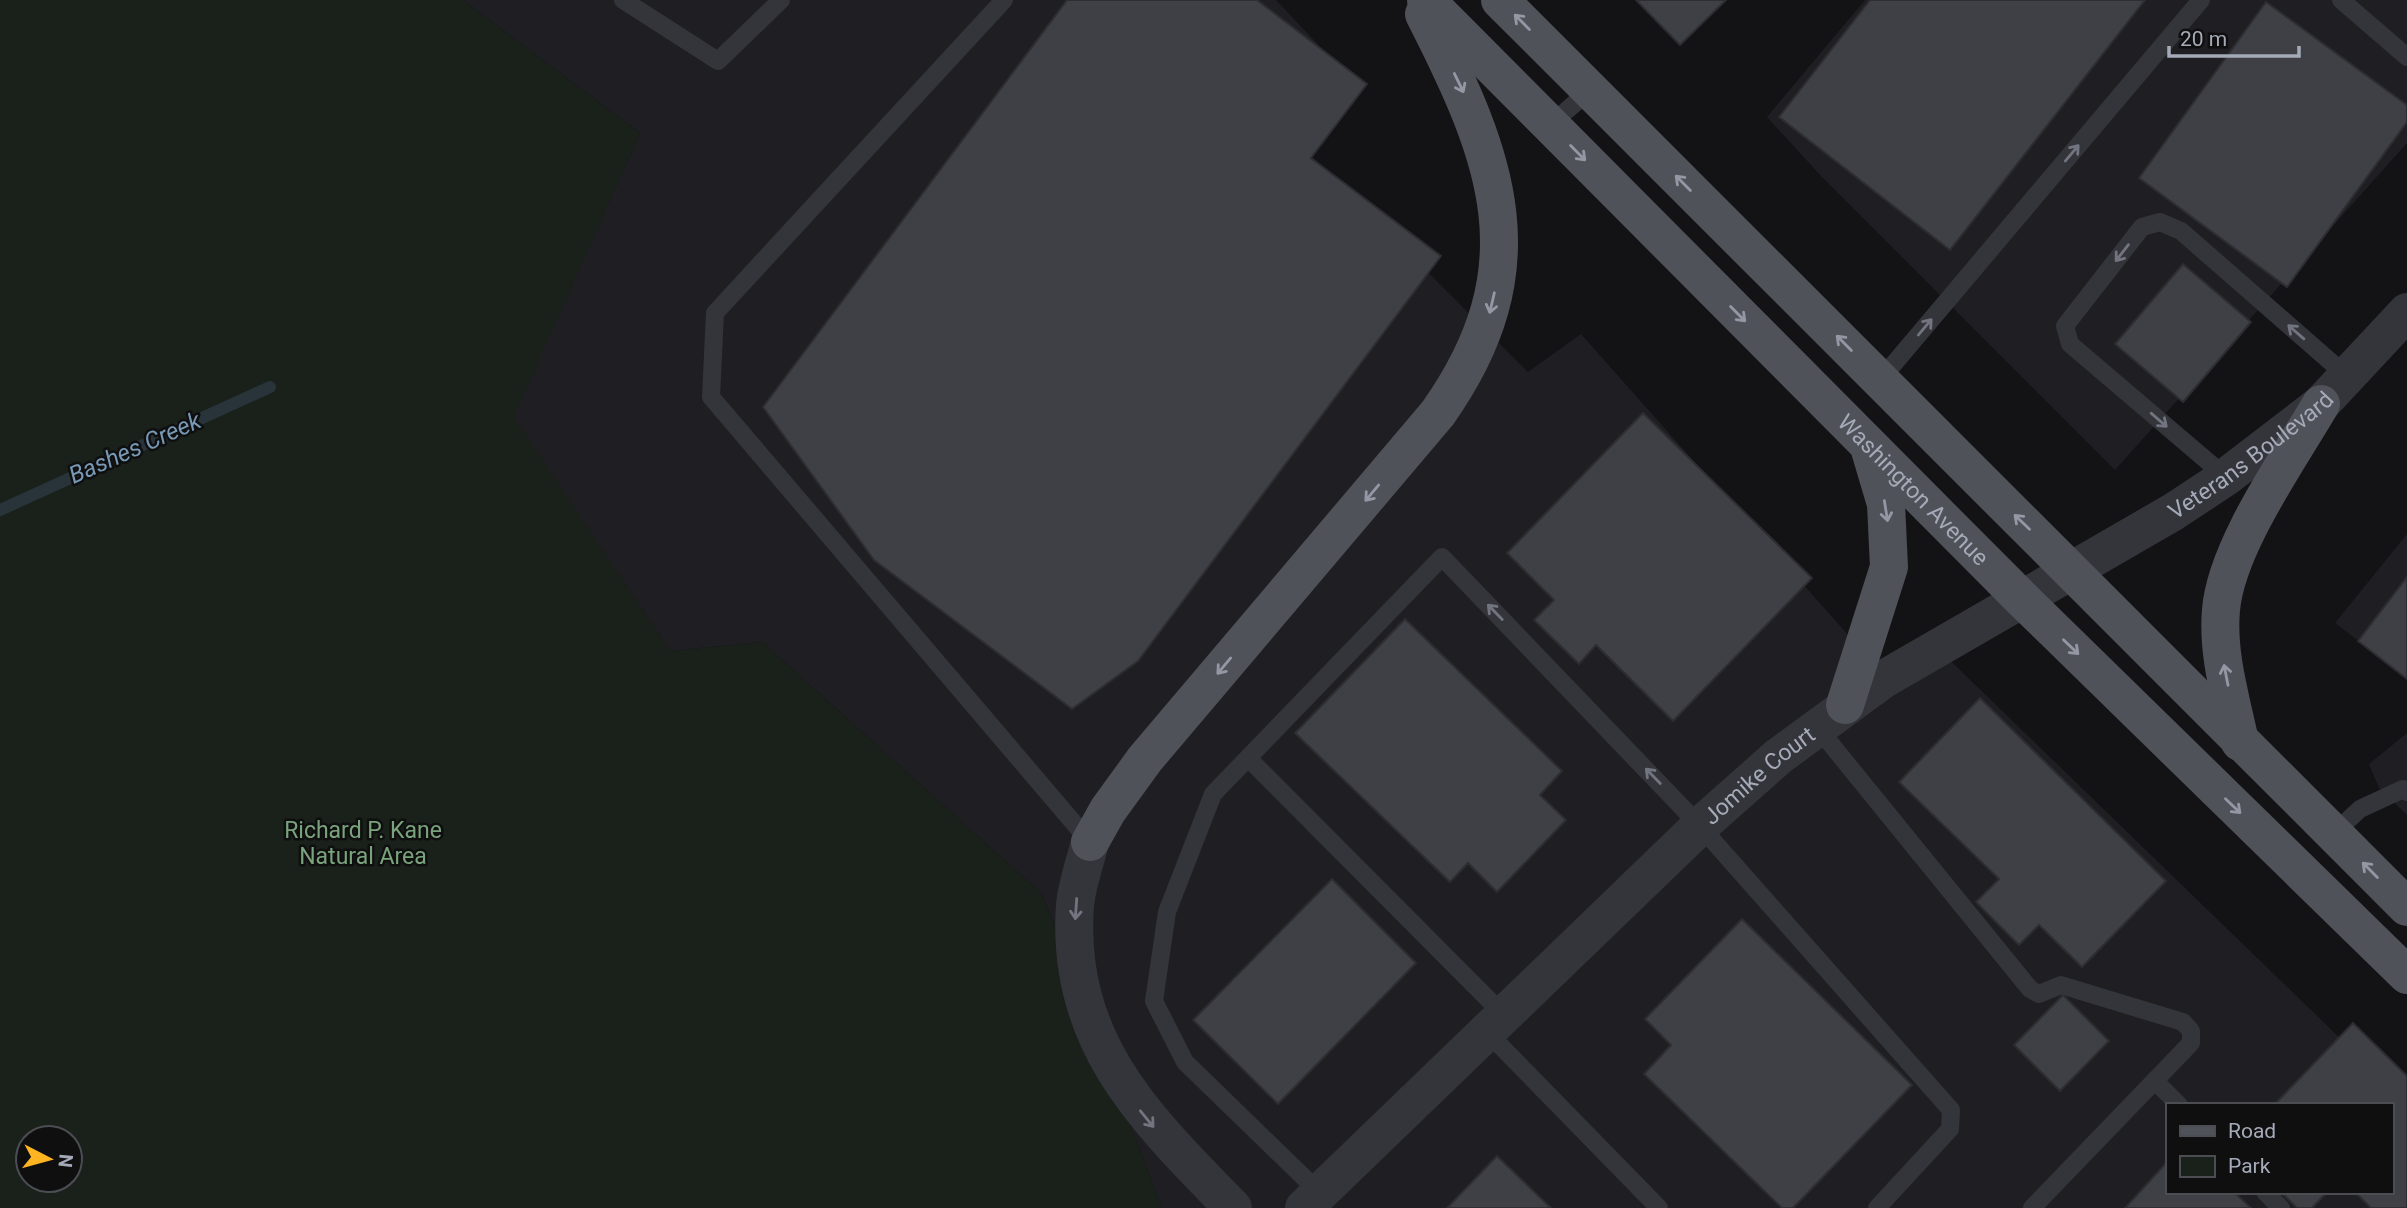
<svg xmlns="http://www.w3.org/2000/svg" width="2407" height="1208" font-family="Roboto,sans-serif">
  <rect width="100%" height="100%" fill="#131316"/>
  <path fill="#1f1f23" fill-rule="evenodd" d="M463,0H1276L1360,89L1307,152L1528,372L1581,334L1889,681L1928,639L2407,1103V1208H1162L1042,894L762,642L670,651L513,417L640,133ZM2167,1105H2391V1192H2167Z
    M1865,0H2407V143L2115,470L1822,177L1767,117Z
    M2407,534V678L2335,623Z
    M2407,733V815L2379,788L2369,764Z"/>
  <path fill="#19211a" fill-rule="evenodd" d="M0,0H463L640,133L514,417L670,651L762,642L1042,894L1162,1208H0ZM28,1138H70V1180H28Z"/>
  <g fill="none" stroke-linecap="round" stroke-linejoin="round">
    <path stroke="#29333a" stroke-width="12" d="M0,510L270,387"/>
  </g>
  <path fill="#3f4046" stroke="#2d2d32" stroke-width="2" d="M1067,0H1257L1367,84L1311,158L1441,256L1138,661L1072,709L874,560L763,407Z
    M1636,0H1726L1680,45Z
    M1870,0H2145L1950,250L1779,117Z
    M2266,2L2407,105V122L2287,287L2139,178Z
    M2183,264L2251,322L2183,402L2115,344Z
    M1643,413L1812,578L1673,721L1596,645L1579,664L1534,620L1554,600L1507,553Z
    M2407,577V679L2358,641Z
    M1405,619L1562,771L1540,795L1566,820L1497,892L1468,863L1450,882L1295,733Z
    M1980,698L2166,881L2082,967L2039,925L2019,945L1976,902L1999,879L1899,782Z
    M1332,879L1416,963L1278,1104L1193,1020Z
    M1742,919L1912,1085L1793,1208H1782L1644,1074L1671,1045L1645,1019Z
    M2063,995L2109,1041L2060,1091L2014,1045Z
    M2353,1023L2407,1076V1208H2371L2355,1192H2391V1105H2274Z
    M1497,1156L1551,1208H1447Z
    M2167,1162V1192H2234L2251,1208H2125Z
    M2281,1192H2327L2312,1208H2297Z"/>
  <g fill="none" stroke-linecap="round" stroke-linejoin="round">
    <path stroke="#34353b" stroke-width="18" d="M623,0L718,61L781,0
      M1004,0L715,313L711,397L1090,842
      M2341,0L2407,57
      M1550,125L1590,90
      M1881,379L2201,0
      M2226,477L2070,344L2065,326L2142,227L2160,222L2181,231L2348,377
      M1817,727L2030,989L2039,994L2061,985L2183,1022L2191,1031V1043L2032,1208
      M1248,758L1504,1015
      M2333,834L2360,809L2403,789L2407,792
      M1487,1032L1659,1208
      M2155,1081L2179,1105
      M2265,1192L2281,1208
      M1320,1193L1185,1062L1154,1001L1167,912L1213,794L1442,557L1700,826L1951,1110L1950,1129L1877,1208"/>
    <g stroke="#34353b" stroke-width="38">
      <path d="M1090,842C1085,863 1077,884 1075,905C1065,1042 1146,1119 1233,1208"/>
      <path id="s1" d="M1304,1208L1700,826L1779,756L1884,679L2173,512L2226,477L2321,404L2407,312"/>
    </g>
    <g stroke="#50525a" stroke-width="38">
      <path id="s2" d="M1426,0L2022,599L2407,975"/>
      <path d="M1500,0L2407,907"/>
      <path d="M1845,705L1889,567L1886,504L1870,450"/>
      <path d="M2240,742C2231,699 2217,654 2221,610C2226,547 2289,459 2321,404"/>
      <path d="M1090,842L1108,810L1145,759L1438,413C1541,267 1498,159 1424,14"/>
    </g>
  </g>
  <defs><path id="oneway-shaft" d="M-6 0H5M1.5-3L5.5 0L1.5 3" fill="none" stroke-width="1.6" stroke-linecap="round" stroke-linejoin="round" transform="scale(1.75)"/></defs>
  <g stroke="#9398a4">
    <use href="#oneway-shaft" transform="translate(1522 22) rotate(-135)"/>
    <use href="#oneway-shaft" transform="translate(1459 83) rotate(64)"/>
    <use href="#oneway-shaft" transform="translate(1578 153) rotate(45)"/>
    <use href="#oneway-shaft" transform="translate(1683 183) rotate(-135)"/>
    <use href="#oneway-shaft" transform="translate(1492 303) rotate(103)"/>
    <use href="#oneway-shaft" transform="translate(1738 314) rotate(45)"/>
    <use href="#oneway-shaft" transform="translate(1844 343) rotate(-135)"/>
    <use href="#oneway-shaft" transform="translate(1372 493) rotate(130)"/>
    <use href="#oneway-shaft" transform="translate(1886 511) rotate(81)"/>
    <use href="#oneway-shaft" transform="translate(2022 522) rotate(-136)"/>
    <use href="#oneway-shaft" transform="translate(2071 647) rotate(44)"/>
    <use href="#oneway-shaft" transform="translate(1224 666) rotate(130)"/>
    <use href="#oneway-shaft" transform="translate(2226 675) rotate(-101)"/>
    <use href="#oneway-shaft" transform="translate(2233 806) rotate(44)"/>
    <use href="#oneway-shaft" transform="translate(2370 870) rotate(-135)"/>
  </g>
  <g stroke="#72757f">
    <use href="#oneway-shaft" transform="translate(2072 153) rotate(-50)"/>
    <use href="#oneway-shaft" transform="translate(2122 253) rotate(128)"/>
    <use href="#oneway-shaft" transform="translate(1925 327) rotate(-50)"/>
    <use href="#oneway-shaft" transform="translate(2296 332) rotate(-139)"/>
    <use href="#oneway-shaft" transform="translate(2159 420) rotate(41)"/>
    <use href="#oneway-shaft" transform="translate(1495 612) rotate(-134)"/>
    <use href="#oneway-shaft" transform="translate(1653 776) rotate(-134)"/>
    <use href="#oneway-shaft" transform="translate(1076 909) rotate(94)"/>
    <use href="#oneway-shaft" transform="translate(1147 1119) rotate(51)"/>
  </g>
  <g text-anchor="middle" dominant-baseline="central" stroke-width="5" stroke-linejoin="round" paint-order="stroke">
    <g font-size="23" fill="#a4aab7" stroke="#0f0f10">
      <text stroke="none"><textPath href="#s1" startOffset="1216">Veterans Boulevard</textPath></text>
      <text stroke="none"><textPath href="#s2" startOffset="691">Washington Avenue</textPath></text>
      <text stroke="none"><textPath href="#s1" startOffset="628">Jomike Court</textPath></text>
    </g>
    <g font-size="23" fill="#7aa37c" stroke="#0f0f10">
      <text x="363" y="830">Richard P. Kane<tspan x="363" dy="26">Natural Area</tspan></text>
    </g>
    <g font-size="24" font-style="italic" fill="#7899b5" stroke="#0f0f10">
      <text transform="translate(135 448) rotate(-24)">Bashes Creek</text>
    </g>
  </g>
  <rect x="2166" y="1103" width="228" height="91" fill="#0f0f10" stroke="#4b4d53" stroke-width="2"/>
  <rect x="2180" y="1126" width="35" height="10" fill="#50525a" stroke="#4b4d53" stroke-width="2"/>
  <text x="2228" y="1138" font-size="21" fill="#a4aab7">Road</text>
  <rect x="2180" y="1156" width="35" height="21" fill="#19211a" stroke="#4b4d53" stroke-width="2"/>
  <text x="2228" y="1173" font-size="21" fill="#a4aab7">Park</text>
  <g transform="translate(49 1159) rotate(96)"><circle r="33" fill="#0f0f10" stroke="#4b4d53" stroke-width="2"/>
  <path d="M0-5L12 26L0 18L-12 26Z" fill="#ffb422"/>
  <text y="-10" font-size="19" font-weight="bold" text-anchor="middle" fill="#a4aab7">N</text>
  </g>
  <path d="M2169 46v10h130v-10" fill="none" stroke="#a4aab7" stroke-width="3.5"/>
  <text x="2180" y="46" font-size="21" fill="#a4aab7" stroke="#0f0f10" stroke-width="5" paint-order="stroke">20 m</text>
</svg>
